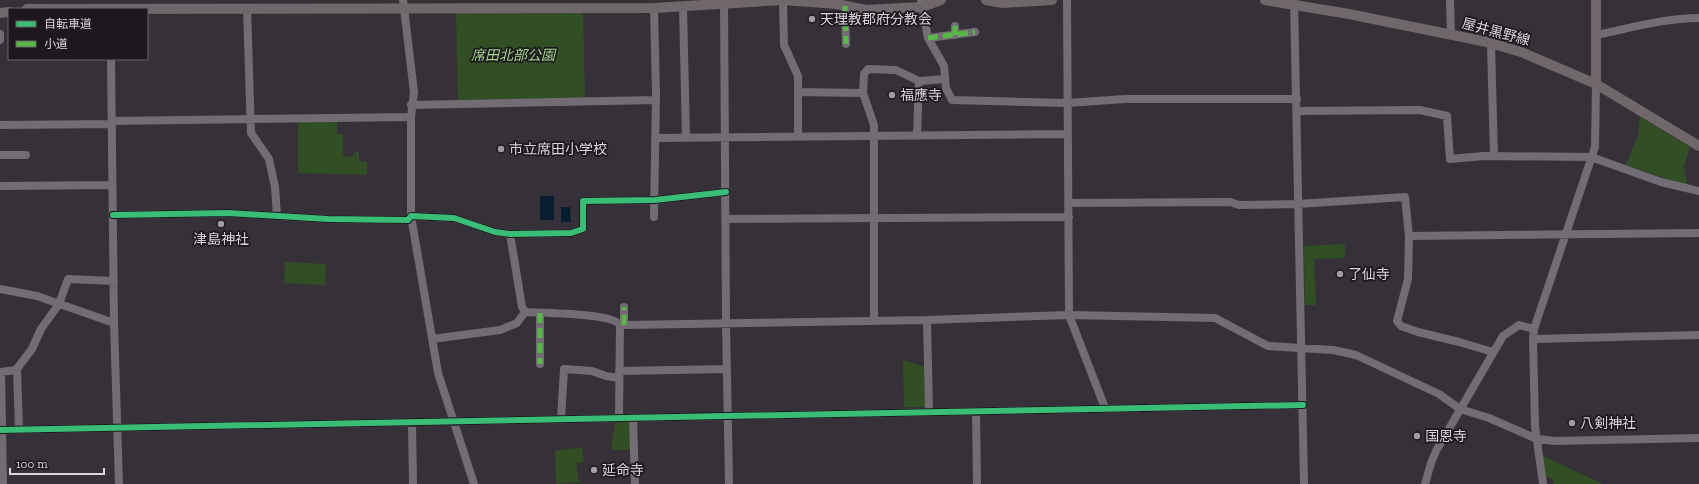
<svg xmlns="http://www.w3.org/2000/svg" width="1699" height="484" font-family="'Zilla Slab','Noto Sans JP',serif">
  <rect width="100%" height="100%" fill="#363138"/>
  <path fill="#324e24" d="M456,11H583L585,98L458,100Z
    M1640,117L1690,147L1684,167L1688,186L1626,165L1638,135Z
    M298,122H338L337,134H343V156L352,157L355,151L359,152V161L367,162V175L298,173Z
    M1345,244V258L1314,259L1316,305H1305L1304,246Z
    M285,262L326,264L325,285L284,283Z
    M903,360L925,367L926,407H904Z
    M615,422H628L631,425V450H611Z
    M582,447L584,462L576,463L579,482L556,484L555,451Z
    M1541,455L1603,484H1554L1552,478L1545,476Z"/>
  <path fill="#081c32" d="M540,196H554V220H540Z
    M561,207H570L571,222H561Z"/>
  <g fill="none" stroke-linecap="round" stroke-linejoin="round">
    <path stroke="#726d74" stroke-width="8" d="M403,0L414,92L411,117V216L438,373L474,484
      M724,0L726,323L729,484
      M783,0L784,45L798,76V136
      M921,0L928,38L944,66L946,88L952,100L1067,103L1125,99H1297
      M1067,0L1069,315L1105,408
      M1294,0L1304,484
      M1450,0L1451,35
      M845,6L846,44
      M683,7L686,137
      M247,8L251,133L269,159L275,187L277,216
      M654,8L656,94L654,217
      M955,26V35
      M0,34V40
      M1597,35C1630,28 1665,18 1699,18
      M928,38L975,32
      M1491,44L1494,156
      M111,59L114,323L119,484
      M919,81L944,79
      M799,92L863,93
      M411,105L655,100
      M1297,111L1420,110L1447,116L1450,159L1484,156L1591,157L1661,182L1699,191
      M112,121L411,117
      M0,125L112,124
      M655,138L1068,134
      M0,155H26
      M0,186L112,185
      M1068,203L1230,202L1239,205L1298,204L1405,197L1409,236L1408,279L1397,321L1401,326L1418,332L1459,342L1493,352
      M113,215L228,213L328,219L408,220L411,216L454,218L495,232L510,234L571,233L583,229V201L655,200L726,192
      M726,219L1069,217
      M510,234L522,307L525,312
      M1409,236L1699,233
      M0,289L37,296L114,323
      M525,312C542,313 613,313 620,325H624L927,320L1069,315L1215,318L1268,346L1333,350L1356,355L1439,394L1460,409L1489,418L1537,439L1555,441L1699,438
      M540,313V364
      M874,320V125L863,93L864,74L868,69L896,70L919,81L917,135
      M927,320L929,411
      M624,325V307
      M432,339L500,330L517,323L525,312
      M1533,339L1699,335
      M17,369L19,429
      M619,371L727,369
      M976,411L977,484
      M619,418L620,325
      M633,418L635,484
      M561,419L564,369L592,371L606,376L619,378
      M412,423L413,484
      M0,430L1303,405
      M3,484L1,372L16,370L32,349L41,329L59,304L68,279L114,281
      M1425,484L1431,463L1436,451L1503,336L1519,325L1534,329
      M1543,484L1535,426L1533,339L1534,329L1595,147L1596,84"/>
    <path stroke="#6f6769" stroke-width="10" d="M783,0L837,4L866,10L922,7L941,0
      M986,0L1003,3L1052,0
      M1265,0L1349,14L1487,42L1521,52L1596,84L1699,146
      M27,9L654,8L783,0
      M0,13L9,12
      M1596,84V0"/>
    <path stroke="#58b947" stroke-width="5" stroke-dasharray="10 5" stroke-linecap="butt" d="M845,6L846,44
      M955,26V35
      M928,38L975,32
      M540,313V364
      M624,325V307"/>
    <g stroke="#1c181e" stroke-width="8">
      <path id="cycleway" d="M113,215L228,213L328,219L408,220L411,216L454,218L495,232L510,234L571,233L583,229V201L655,200L726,192
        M0,430L1303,405"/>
    </g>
    <use href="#cycleway" stroke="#3abd76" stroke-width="6"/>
  </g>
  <g fill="#a19ca4" stroke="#1c181e" stroke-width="1.5">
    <circle cx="812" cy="19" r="4"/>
    <circle cx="892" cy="95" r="4"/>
    <circle cx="501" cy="149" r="4"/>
    <circle cx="221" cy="224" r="4"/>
    <circle cx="1340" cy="274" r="4"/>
    <circle cx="1572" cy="423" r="4"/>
    <circle cx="1417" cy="436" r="4"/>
    <circle cx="594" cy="470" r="4"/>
  </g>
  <g text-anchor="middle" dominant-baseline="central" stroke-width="3.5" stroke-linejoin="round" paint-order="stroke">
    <g font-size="14" fill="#dbd5de" stroke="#1c181e" text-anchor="start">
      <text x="820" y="19">天理教郡府分教会</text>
      <text x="900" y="95">福應寺</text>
      <text x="509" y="149">市立席田小学校</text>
      <text x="221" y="239" text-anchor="middle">津島神社</text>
      <text x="1348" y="274">了仙寺</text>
      <text x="1580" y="423">八剣神社</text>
      <text x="1425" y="436">国恩寺</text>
      <text x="602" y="470">延命寺</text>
    </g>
    <g font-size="14" fill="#dbd5de" stroke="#1c181e">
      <text transform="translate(1496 32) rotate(15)">屋井黒野線</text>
    </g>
    <g font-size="14" font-style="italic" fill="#a3d98c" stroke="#1c181e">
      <text x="513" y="55">席田北部公園</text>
    </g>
  </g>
  <rect x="8" y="8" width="140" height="52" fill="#1c181e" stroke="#68646b"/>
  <rect x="16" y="21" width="20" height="6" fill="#3abd76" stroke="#68646b"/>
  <text x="44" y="28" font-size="12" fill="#dbd5de">自転車道</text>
  <rect x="16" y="41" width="20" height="6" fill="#58b947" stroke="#68646b"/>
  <text x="44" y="48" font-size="12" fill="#dbd5de">小道</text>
  <path d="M10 468v6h94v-6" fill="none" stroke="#dbd5de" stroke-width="2"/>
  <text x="16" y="468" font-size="12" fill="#dbd5de" stroke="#1c181e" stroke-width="3" paint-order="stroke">100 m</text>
</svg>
